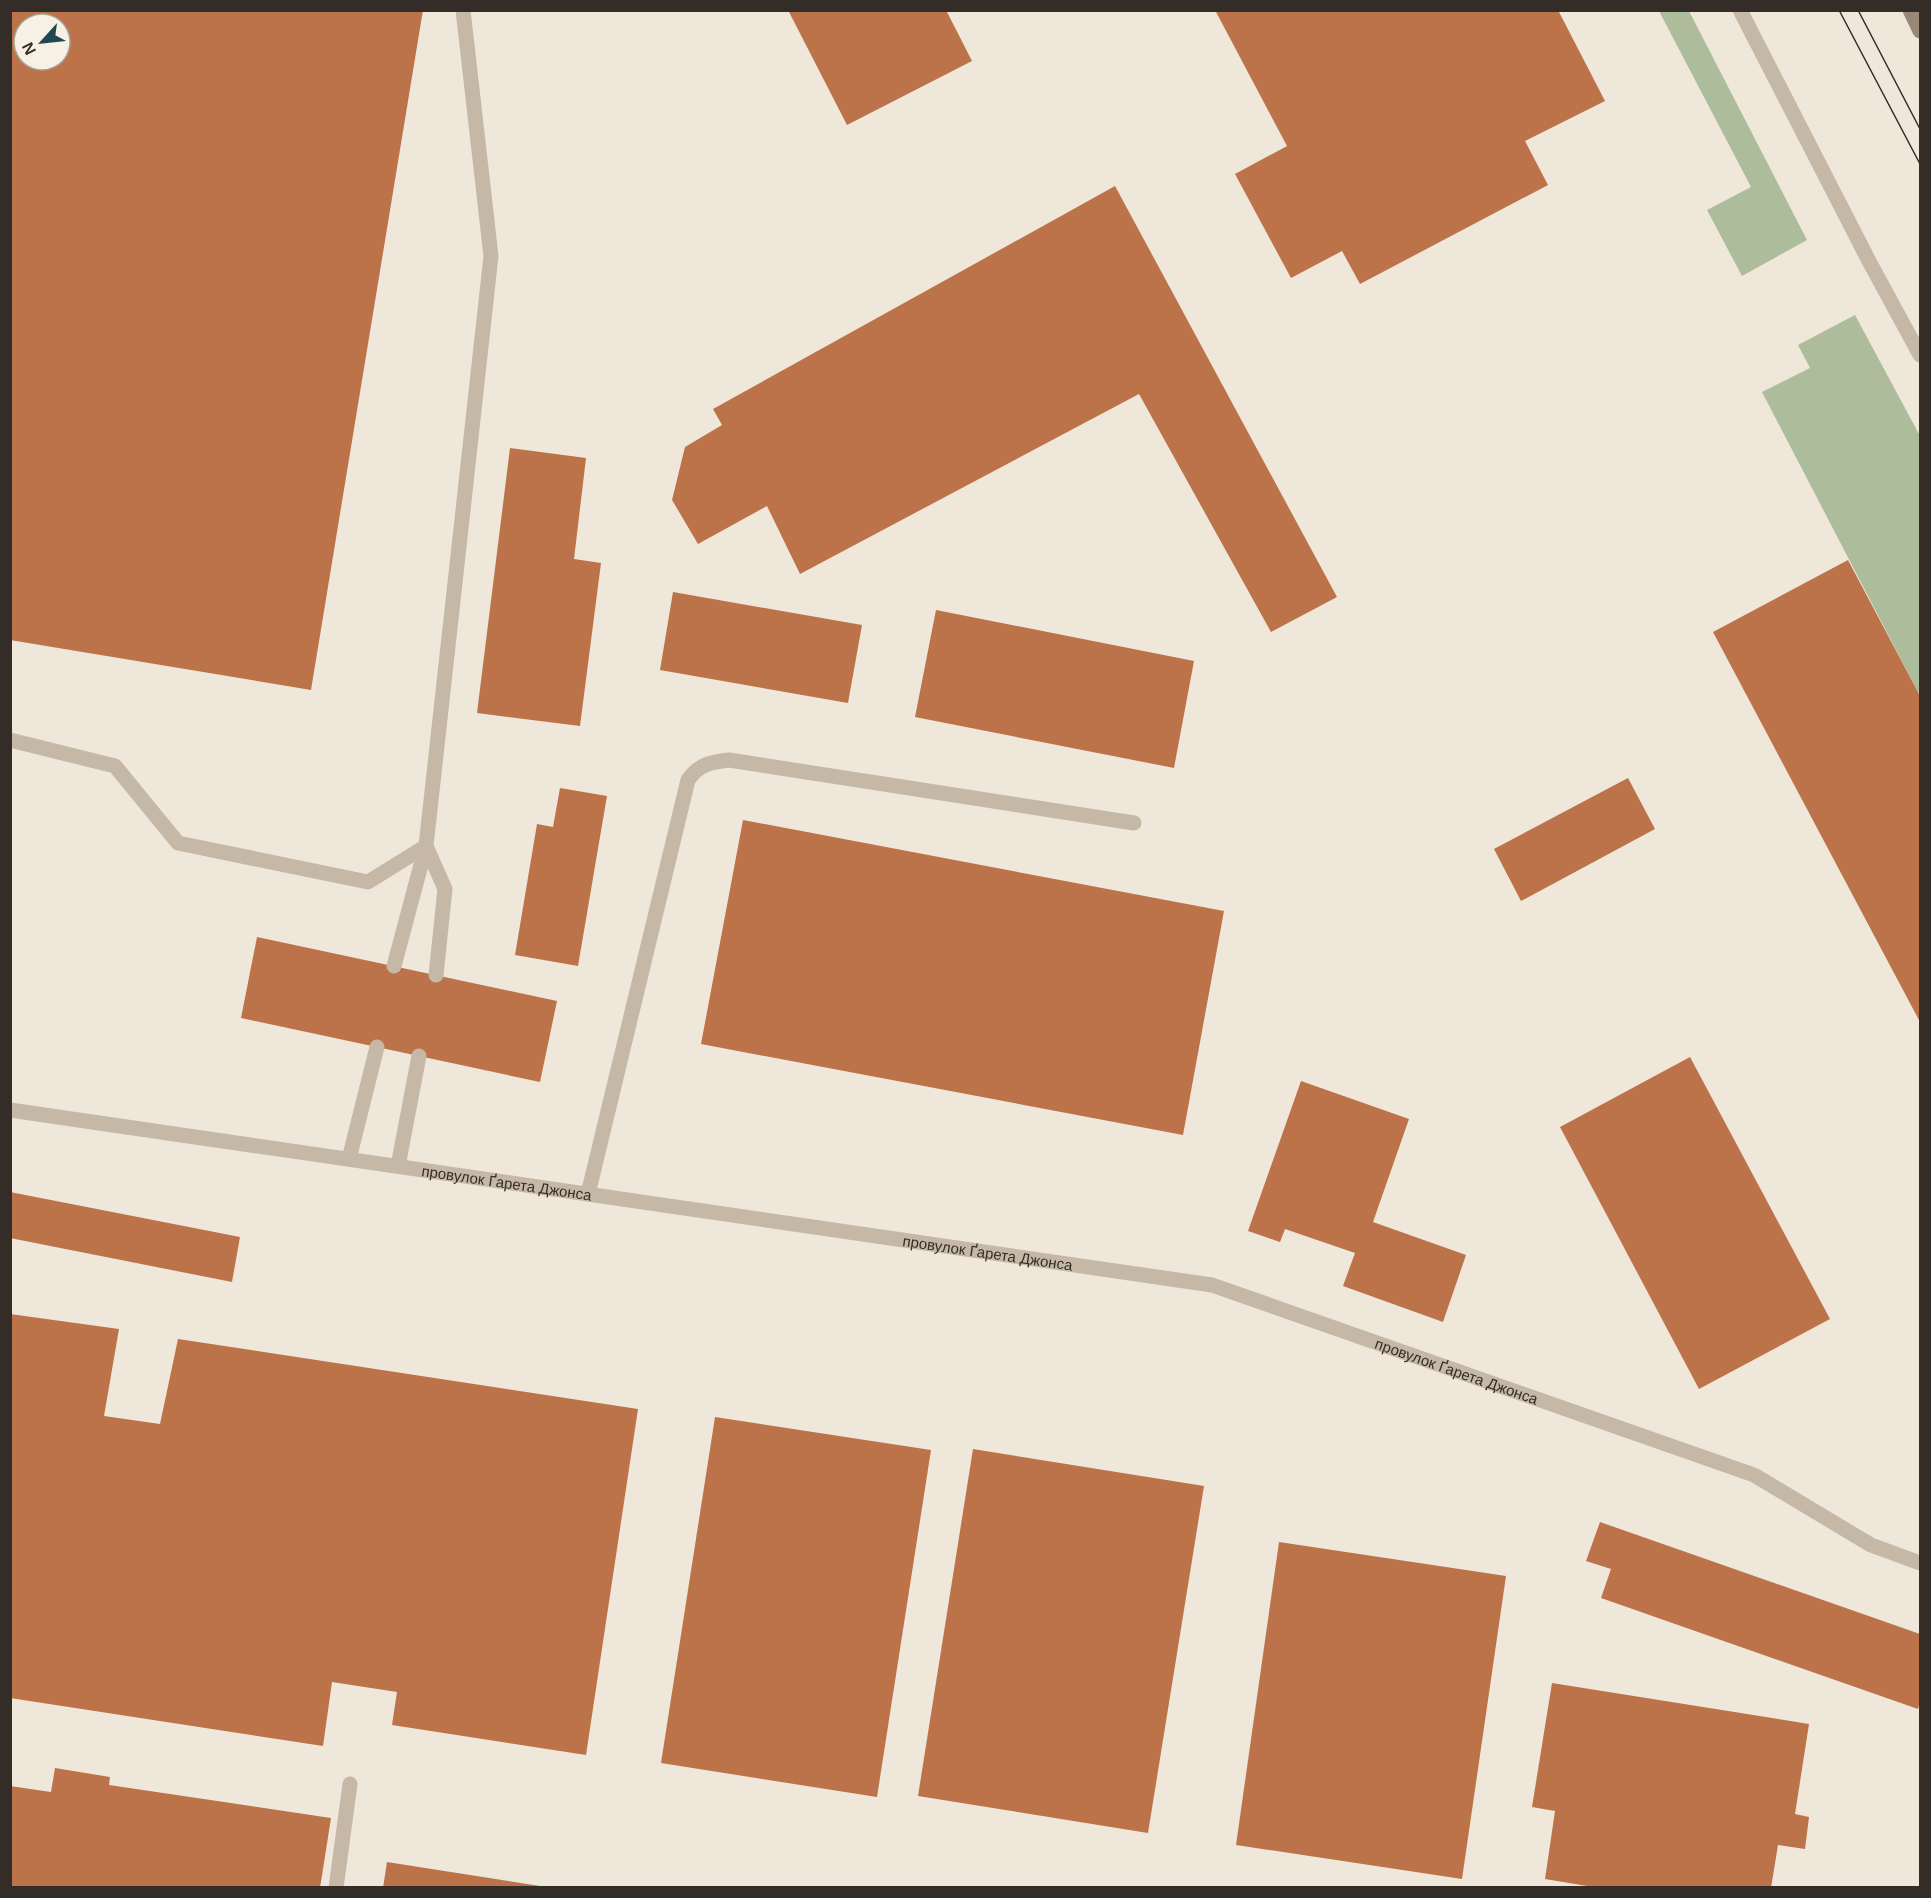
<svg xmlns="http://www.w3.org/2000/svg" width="1931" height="1898" font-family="Arial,sans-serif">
  <rect width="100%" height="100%" fill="#efe7d9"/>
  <path fill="#adbc9b" d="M1659,11H1689L1807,240L1742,276L1707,210L1751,187Z
    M1855,315L1920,436V696L1762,392L1810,368L1798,345Z"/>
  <path fill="#bc734a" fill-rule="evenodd" d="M10,10H423L311,690L10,640ZM24,24H60V60H24Z
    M788,10H946L972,61L847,125Z
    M1215,10H1558L1605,101L1525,141L1548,185L1360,284L1342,251L1291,278L1235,174L1287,146Z
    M1115,186L1337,597L1271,632L1139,394L800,574L767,506L698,544L672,500L685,447L722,425L713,409Z
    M510,448L586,458L574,559L601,563L580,726L477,713Z
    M1848,560L1920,696V1022L1713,632Z
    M673,592L862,625L848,703L660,670Z
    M936,610L1194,661L1174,768L915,717Z
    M1628,778L1655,829L1521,901L1494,849Z
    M560,788L607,796L578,966L515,955L537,824L553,827Z
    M743,820L1224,911L1183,1135L701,1044Z
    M257,937L557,1001L540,1082L241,1018Z
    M1690,1057L1830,1319L1699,1389L1560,1127Z
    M1301,1081L1409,1119L1373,1222L1466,1255L1443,1322L1343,1286L1355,1253L1285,1229L1280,1242L1248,1231Z
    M10,1192L240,1237L232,1282L10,1238Z
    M10,1314L119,1329L104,1416L160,1424L178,1339L638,1409L586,1755L392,1725L397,1692L332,1682L323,1746L10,1698Z
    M715,1417L931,1450L877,1797L661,1763Z
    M973,1449L1204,1486L1148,1833L918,1796Z
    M1600,1522L1920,1634V1701L1918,1709L1601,1598L1611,1569L1586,1561Z
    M1279,1542L1506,1576L1462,1879L1236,1845Z
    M1552,1683L1809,1724L1795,1814L1809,1817L1805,1849L1778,1845L1771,1888H1599L1545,1879L1555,1811L1532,1807Z
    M55,1768L110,1777L109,1785L331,1818L320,1888H10V1786L51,1792Z
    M387,1862L540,1886V1888H383Z"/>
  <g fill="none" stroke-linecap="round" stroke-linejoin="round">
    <path stroke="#c6b8a6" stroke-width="15" d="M1740,10L1870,263L1920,355
      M10,740L115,766L178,843L368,882L426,846L445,889L436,975
      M394,966L426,846L491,256L463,10
      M349,1159L377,1047
      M398,1166L419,1056
      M588,1194L688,780C699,764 711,762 729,760L1134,823
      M336,1888L350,1784"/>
    <path stroke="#c6b8a6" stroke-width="15" id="s1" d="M10,1110L1212,1285L1754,1475L1871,1545L1920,1563"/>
    <path stroke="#998878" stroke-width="15" d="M1910,10L1920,31"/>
    <path stroke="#332c27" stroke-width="1.5" d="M1839,10L1920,164
      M1858,10L1920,129"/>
  </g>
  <g text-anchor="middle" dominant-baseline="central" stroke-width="5" stroke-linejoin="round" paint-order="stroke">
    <g font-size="15" fill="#332c27" stroke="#f7f1e5">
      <text stroke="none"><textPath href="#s1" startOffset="502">провулок Ґарета Джонса</textPath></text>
      <text stroke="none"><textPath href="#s1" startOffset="988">провулок Ґарета Джонса</textPath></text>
      <text stroke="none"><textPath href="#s1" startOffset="1474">провулок Ґарета Джонса</textPath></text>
    </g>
  </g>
  <rect width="1931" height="1898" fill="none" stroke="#332c27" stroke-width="24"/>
  <g transform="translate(42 42) rotate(243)"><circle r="28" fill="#f7f1e5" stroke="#a9a299" stroke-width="1.5"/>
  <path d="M0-4.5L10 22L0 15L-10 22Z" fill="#204850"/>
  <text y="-9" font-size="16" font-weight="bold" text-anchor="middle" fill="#332c27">N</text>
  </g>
</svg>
